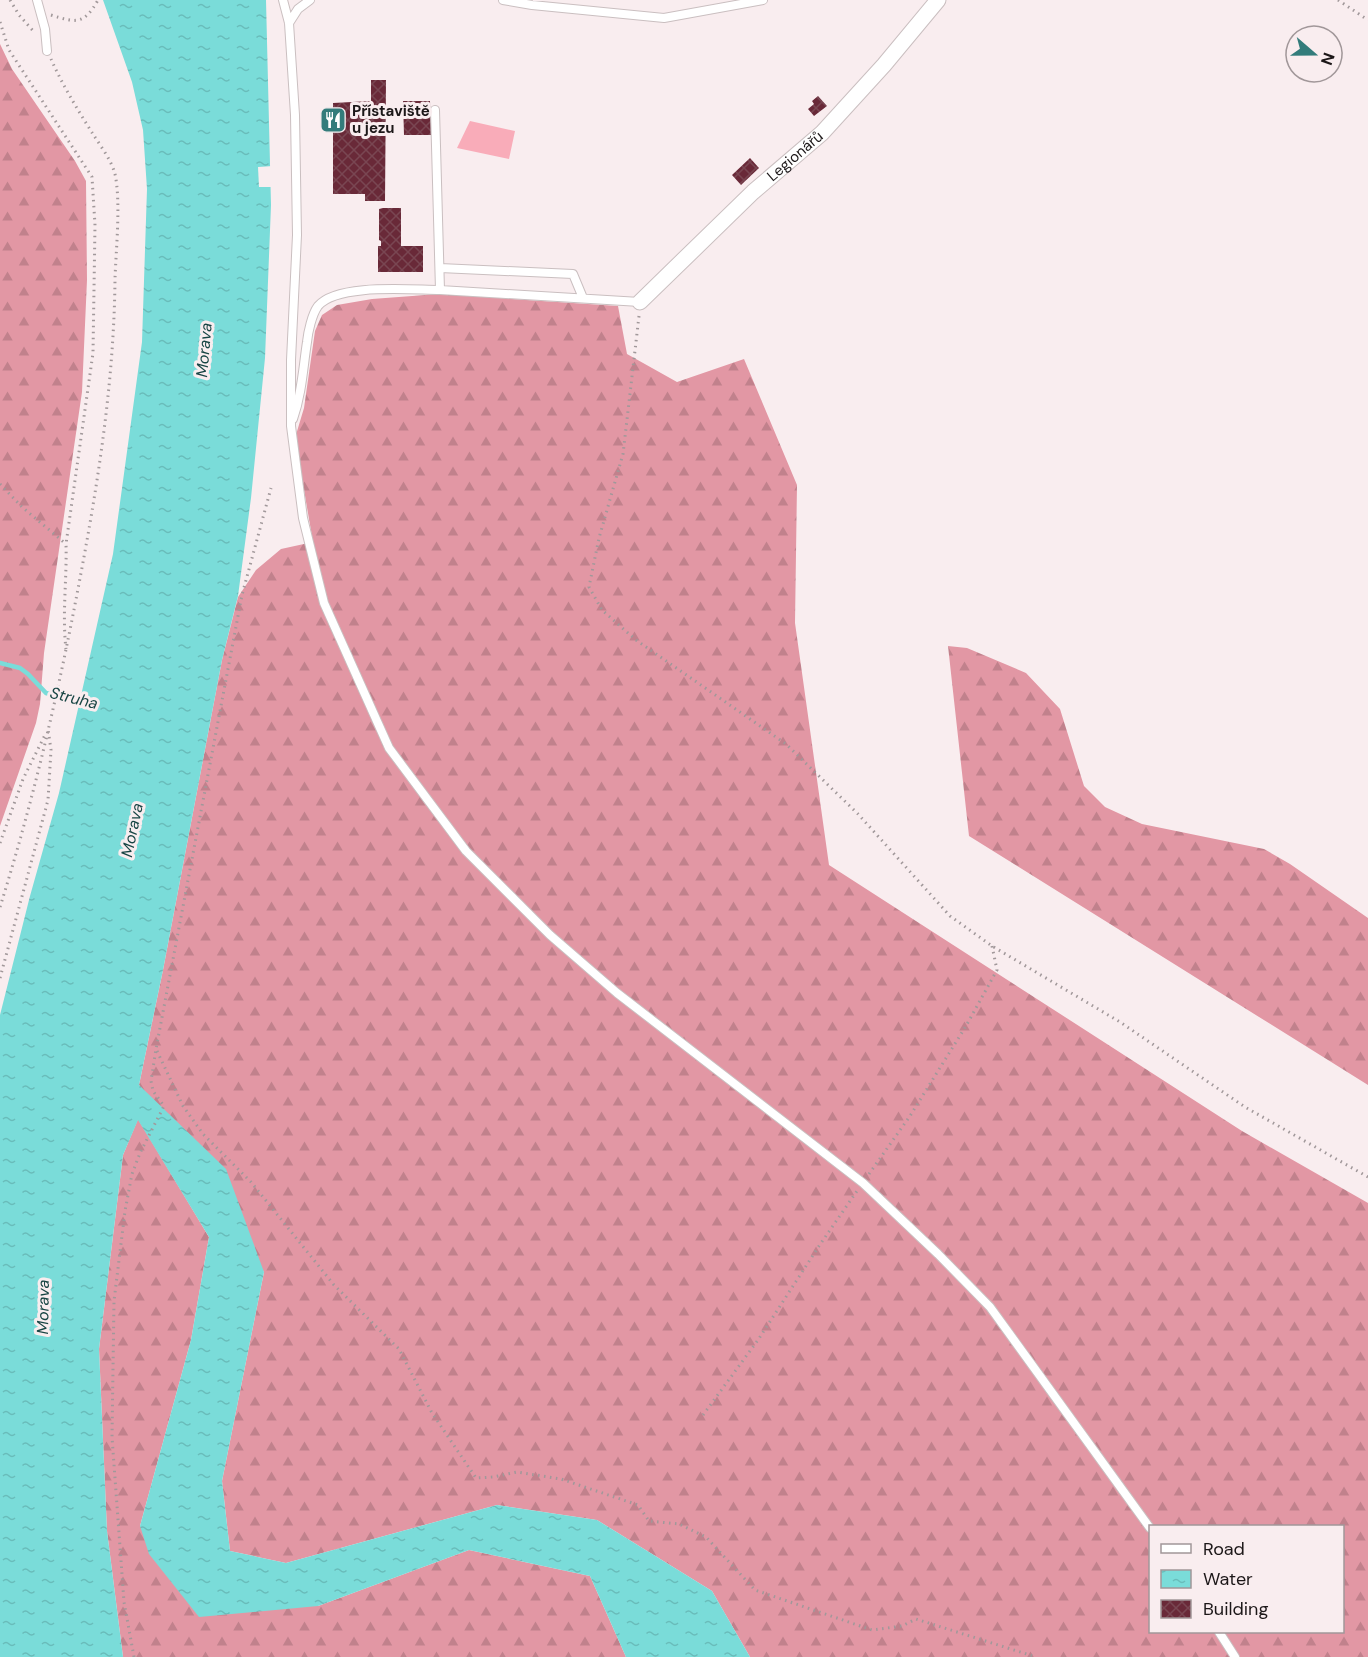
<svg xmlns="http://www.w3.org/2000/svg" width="1368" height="1657" font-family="'DM Sans',sans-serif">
  <defs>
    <pattern id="forest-firs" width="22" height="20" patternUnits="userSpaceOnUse" patternTransform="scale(1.5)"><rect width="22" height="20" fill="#e297a4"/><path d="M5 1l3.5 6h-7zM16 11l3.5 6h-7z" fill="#c1818c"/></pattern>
    <pattern id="water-ripples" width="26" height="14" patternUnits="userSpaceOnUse" patternTransform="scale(1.5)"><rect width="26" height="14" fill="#7adcd9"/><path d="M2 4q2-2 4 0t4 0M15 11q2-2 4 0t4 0" fill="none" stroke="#69bcba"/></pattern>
    <pattern id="building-cross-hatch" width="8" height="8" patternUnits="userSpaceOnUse" patternTransform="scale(1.5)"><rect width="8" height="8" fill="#692938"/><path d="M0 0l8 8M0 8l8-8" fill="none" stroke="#794652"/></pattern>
  </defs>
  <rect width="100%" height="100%" fill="#f9edef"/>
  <path fill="url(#forest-firs)" fill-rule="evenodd" d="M0,44L12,69L75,161L86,181L87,280L82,392L44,653L40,704L36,723L0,826Z
    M439,294L618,306L627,354L677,382L744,359L797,485L795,623L829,865L1242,1131L1368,1203V1657H750L712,1591L597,1520L497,1505L286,1563L230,1551L222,1481L264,1272L139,1085L163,970L222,660L238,597L256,570L281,549L313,542L295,438L304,408L315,331L322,315L337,305L372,299ZM1150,1526H1342V1632H1150Z
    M948,646L967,648L1026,673L1060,709L1084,786L1105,807L1142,824L1264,849L1290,864L1368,918V1085L969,836Z
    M138,1119L209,1237L191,1340L140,1526L318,1606L469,1550L590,1576L626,1657H123L107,1531L99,1349L123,1155Z"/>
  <path fill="#f9acb9" d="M470,121L515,131L509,159L457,148Z"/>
  <path fill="url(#water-ripples)" d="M103,0H266L271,205L265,358L251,498L238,596L222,660L163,970L139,1085L226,1169L264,1272L222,1481L230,1551L286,1563L497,1505L597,1520L712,1591L750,1657H626L590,1576L469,1550L318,1606L199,1617L149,1554L140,1526L191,1340L209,1237L138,1120L123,1155L99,1349L107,1531L123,1657H0V1015L30,896L59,793L113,554L142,342L147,189L143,130L132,82Z"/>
  <path fill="#f9edef" d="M273,166V187H259L258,167Z"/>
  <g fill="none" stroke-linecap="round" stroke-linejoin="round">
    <path stroke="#7adcd9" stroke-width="4.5" d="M0,663L20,668L28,674L46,693L83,703"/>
  </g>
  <path fill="url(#building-cross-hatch)" d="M371,80H386L385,201H365V194H333V103L371,101Z
    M818,96L827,106L814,116L808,109L814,104L812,101Z
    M403,101H430L431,135H404Z
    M750,158L759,168L741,185L732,175Z
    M383,208H401V246H423V272H378V246H381V241L379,240V209Z"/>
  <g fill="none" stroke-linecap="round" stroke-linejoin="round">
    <g stroke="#cabfc0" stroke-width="10">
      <path id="service" d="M37,0L45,29L47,51
        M283,0L289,23L295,115L297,235L291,360V426L303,518L324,603L389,748L466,851L550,935L617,993L863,1183L938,1254L990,1307L1150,1528
        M503,0L532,5L664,18L763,0
        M289,23L298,9L310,0
        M435,110L440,290L640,302
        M440,268L573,274L583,298
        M293,419C302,393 303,368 307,342C308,332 312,314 318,306C337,283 411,290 440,290
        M1219,1632L1235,1657"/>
    </g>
    <g stroke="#cabfc0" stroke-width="17">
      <g id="minor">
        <path id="s1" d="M640,302L753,192L822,133L884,65L938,0"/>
      </g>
    </g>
    <path stroke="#a1989a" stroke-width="3" stroke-dasharray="1.5 4.5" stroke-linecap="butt" d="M10,0L19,15L35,33
      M1338,0L1368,20
      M51,15C76,23 84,25 98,0
      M0,22L9,50L92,177L95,225L93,353L66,544C67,579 62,614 66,649
      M639,316L623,454L599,538L589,587L602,610L636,640L786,744L858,814L950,916L992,946L1120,1022L1245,1107L1368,1177
      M0,484L22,507L66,544
      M0,843L23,779L45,735
      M0,907C32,805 57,699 77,594C97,490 114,385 115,279C116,249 121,202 115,174C111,159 99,144 91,131C76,107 62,84 51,59
      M0,978L48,800L51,750L48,729
      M157,1051L183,1106L203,1134L251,1182L334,1285L399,1349L432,1413L476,1478L493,1477L517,1472L561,1479L638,1505L649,1521L679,1524L706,1537L755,1590L872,1630L902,1626L916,1619L1036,1657
      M869,1174L910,1116L966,1026L997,970L992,946
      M703,1415L758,1340L819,1246L857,1191
      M134,1657L124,1602L112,1437L114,1301L125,1211L132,1174L140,1153L164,1106L153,1091L151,1081L156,1049L242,595L271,488"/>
    <use href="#service" stroke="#fff" stroke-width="8"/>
    <use href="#minor" stroke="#fff" stroke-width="15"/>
  </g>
  <defs>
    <g id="restaurant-square" transform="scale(1.35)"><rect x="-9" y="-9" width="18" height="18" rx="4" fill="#337c7b" stroke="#f9edef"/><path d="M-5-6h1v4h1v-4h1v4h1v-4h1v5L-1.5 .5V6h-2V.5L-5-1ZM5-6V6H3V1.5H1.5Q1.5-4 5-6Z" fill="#fff"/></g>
  </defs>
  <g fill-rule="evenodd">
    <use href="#restaurant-square" x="333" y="120"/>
  </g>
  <g text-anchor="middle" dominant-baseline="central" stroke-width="6" stroke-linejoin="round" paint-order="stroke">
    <g font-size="15" font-weight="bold" fill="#1c1718" stroke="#f9edef" text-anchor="start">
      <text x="352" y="111">Přístaviště<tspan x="352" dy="17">u jezu</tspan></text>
    </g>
    <g font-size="15" fill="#1c1718" stroke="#f9edef">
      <text stroke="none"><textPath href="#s1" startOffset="213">Legionářů</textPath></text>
    </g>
    <g font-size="16" font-style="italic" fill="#184544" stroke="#f9edef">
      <text transform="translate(204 350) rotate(-85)">Morava</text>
      <text transform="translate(74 698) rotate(14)">Struha</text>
      <text transform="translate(132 830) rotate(-78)">Morava</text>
      <text transform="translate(43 1307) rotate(-89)">Morava</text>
    </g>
  </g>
  <rect x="1149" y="1525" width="195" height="108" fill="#f9edef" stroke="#a19799" stroke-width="1.5"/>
  <rect x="1161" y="1544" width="30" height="9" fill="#ffffff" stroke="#a19799" stroke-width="1.5"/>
  <text x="1203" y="1555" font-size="18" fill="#1c1718">Road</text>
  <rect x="1161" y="1570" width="30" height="18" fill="url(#water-ripples)" stroke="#a19799" stroke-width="1.5"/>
  <text x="1203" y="1585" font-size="18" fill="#1c1718">Water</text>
  <rect x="1161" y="1600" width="30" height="18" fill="url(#building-cross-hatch)" stroke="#a19799" stroke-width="1.5"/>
  <text x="1203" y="1615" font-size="18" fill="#1c1718">Building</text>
  <g transform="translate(1314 54) rotate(110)"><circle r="28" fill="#f9edef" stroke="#a19799" stroke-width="1.5"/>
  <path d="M0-4.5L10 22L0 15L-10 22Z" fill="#337c7b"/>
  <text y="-9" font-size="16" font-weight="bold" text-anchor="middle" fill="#1c1718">N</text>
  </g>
</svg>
